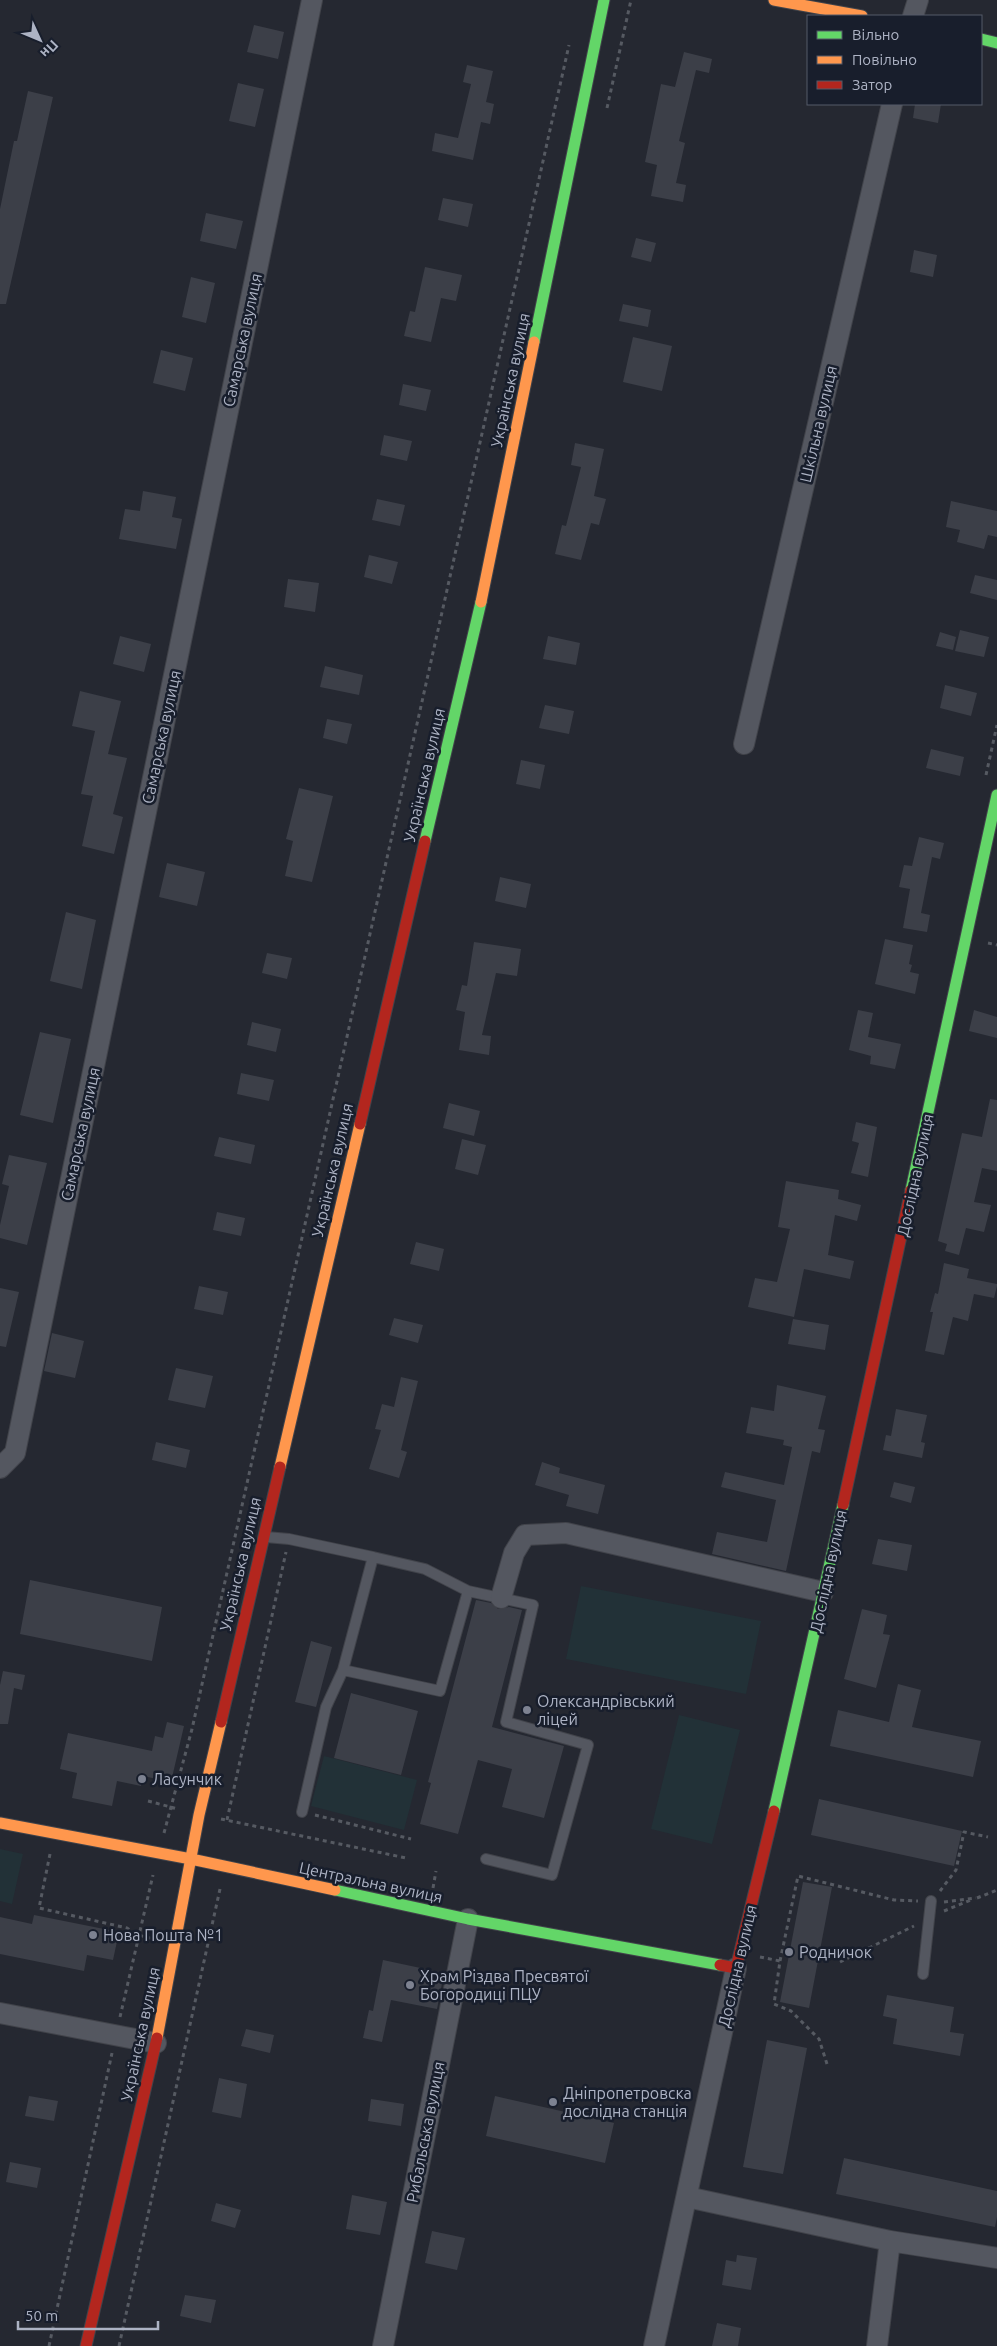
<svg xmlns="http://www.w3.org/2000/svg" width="997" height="2346" font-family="Ubuntu,sans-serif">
  <rect width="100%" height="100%" fill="#252831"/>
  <path fill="#223137" d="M581,1586L761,1621L746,1694L566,1659Z
    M679,1715L740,1730L712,1844L651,1829Z
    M324,1756L417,1780L404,1830L311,1806Z
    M0,1849L23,1854L12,1904L0,1901Z"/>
  <path fill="#3c3f48" d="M254,25L284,32L278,59L247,52Z
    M684,52L712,59L709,73L696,70L679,141L685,143L676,183L686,185L683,202L651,196L657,165L645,162L661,84L675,87Z
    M467,65L493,71L486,102L494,104L490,124L481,122L473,160L432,151L435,133L458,138L471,84L463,82Z
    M238,83L264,89L255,127L229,121Z
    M28,91L53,97L6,304H0V209L14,141H17Z
    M915,104H941L938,123L913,118Z
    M443,198L473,204L468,227L438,220Z
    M206,213L243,221L236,249L200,241Z
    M636,238L656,243L651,262L631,257Z
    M914,250L937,255L933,277L910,272Z
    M425,267L462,275L456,301L441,298L431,342L404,336L410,311L415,312Z
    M191,277L215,283L206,323L182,317Z
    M623,304L651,310L648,327L619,321Z
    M633,337L672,346L662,391L623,382Z
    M161,350L193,358L185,391L153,383Z
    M403,384L431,390L426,411L399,405Z
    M384,435L412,441L407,461L380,455Z
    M575,443L604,449L594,496L606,499L599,525L591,523L581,560L555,554L562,525L566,526L581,467L571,465Z
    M143,491L176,497L172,517L182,519L176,549L119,539L125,509L140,511Z
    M377,499L405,505L400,526L372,520Z
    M951,501L997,511V537L988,535L984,549L957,542L960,530L946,527Z
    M369,555L398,562L392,584L364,577Z
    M975,575L997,580V600L970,593Z
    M288,579L319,583L315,612L284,607Z
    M960,630L989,637L984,657L955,651Z
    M940,632L956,637L953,650L936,646Z
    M120,636L151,644L144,672L113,664Z
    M548,636L580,643L576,665L543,659Z
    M325,666L363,675L359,695L320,687Z
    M945,685L977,693L971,716L940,708Z
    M80,691L121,701L108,754L127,758L113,814L123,817L114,854L82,846L93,796L81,794L95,731L72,726Z
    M545,705L574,711L569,734L539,728Z
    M327,719L352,724L347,744L323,738Z
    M931,749L964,757L960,776L926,768Z
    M521,760L545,765L540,789L516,784Z
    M299,788L333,796L312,882L285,876L293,841L286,839Z
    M919,837L944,843L940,859L932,857L921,913L930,915L927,932L903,928L910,889L899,887L904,865L912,866Z
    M167,863L205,872L197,906L159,897Z
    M500,877L531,884L526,908L495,901Z
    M66,912L96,920L82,989L50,981Z
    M885,939L913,945L909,964L912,965L910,972L919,974L915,994L875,984Z
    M474,942L521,949L517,976L496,973L482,1035L491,1036L489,1055L459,1050L465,1012L456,1010L462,985L467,986Z
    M267,953L292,958L287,979L262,973Z
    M858,1010L873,1013L868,1037L901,1044L895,1069L870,1064L871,1056L849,1050Z
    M974,1010L997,1017V1038L969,1031Z
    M252,1022L281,1029L276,1052L247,1045Z
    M40,1032L71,1039L53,1123L20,1115Z
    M241,1073L274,1080L269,1101L237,1094Z
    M990,1099L997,1100V1171L982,1168L974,1202L991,1205L984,1232L966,1228L959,1255L945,1251L947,1244L938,1241L962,1133L982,1137Z
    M449,1103L480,1111L474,1136L443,1128Z
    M856,1122L877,1127L868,1177L851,1173L859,1143L852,1141Z
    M219,1137L255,1145L251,1164L214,1156Z
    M462,1139L486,1145L478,1175L455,1169Z
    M9,1155L47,1163L27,1245L0,1238V1225L9,1186L2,1184Z
    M786,1181L839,1190L838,1199L861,1205L857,1221L835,1215L828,1255L854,1261L850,1279L804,1269L794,1317L748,1307L755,1278L777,1282L790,1229L778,1227Z
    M217,1212L245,1218L241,1236L213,1230Z
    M416,1242L444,1249L439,1271L410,1264Z
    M944,1263L969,1269L967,1278L997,1284V1286L994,1298L974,1294L968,1321L953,1317L944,1355L925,1351L933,1312H930L935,1293L938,1294Z
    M199,1286L228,1292L223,1315L194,1309Z
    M0,1288L19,1292L6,1347L0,1346Z
    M394,1318L423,1325L418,1343L389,1335Z
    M793,1319L829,1325L825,1350L788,1344Z
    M52,1333L84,1341L75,1378L44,1371Z
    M176,1368L213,1376L205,1408L168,1400Z
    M401,1377L418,1381L401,1450L407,1452L399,1478L369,1469L381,1430L375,1429L382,1404L394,1407Z
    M777,1385L826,1396L818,1429L825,1430L820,1453L812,1451L786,1571L712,1554L717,1532L767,1542L776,1500L721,1487L725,1472L784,1485L792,1447L783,1445L784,1440L746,1433L751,1407L774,1411Z
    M896,1409L927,1415L921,1442L925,1443L922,1458L883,1450L886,1435L891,1436Z
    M156,1442L190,1450L186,1468L152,1460Z
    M542,1462L560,1468L559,1473L605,1485L598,1514L566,1506L569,1495L535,1485Z
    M894,1482L915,1487L911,1503L890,1497Z
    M878,1539L912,1545L907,1571L872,1564Z
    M30,1580L162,1607L152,1661L20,1634Z
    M476,1600L491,1603L498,1609L509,1607L522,1610L492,1727L564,1746L544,1818L502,1807L512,1769L478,1760L458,1834L420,1824L431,1783L428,1782Z
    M862,1609L887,1615L883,1634L890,1635L876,1688L844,1679Z
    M311,1641L332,1647L316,1707L295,1702Z
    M3,1671L25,1675L22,1690L14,1688L8,1724H0V1685Z
    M898,1684L921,1690L912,1727L981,1741L973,1777L830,1746L838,1710L889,1722Z
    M351,1693L418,1711L401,1775L334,1758Z
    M167,1722L184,1726L171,1782L143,1776L141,1786L117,1781L112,1806L72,1798L77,1773L60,1769L68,1733L152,1751L155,1736L163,1738Z
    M819,1799L962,1831L954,1866L811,1835Z
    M803,1882L832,1887L809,2008L780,2002Z
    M34,1915L119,1932L113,1960L87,1955L84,1971L0,1954V1917L32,1924Z
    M383,1960L444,1973L437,2009L391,2000L382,2042L363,2038L369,2010L373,2011Z
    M887,1995L954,2007L950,2032L964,2034L960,2056L893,2044L897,2019L883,2016Z
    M246,2029L274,2035L270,2053L241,2046Z
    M767,2040L807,2048L783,2174L743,2167Z
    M219,2078L247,2084L241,2118L212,2112Z
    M29,2096L58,2101L54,2121L25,2116Z
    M495,2096L614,2123L605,2163L486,2136Z
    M371,2099L404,2104L401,2126L368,2121Z
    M844,2158L997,2191V2217L995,2227L836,2194Z
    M10,2162L41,2168L37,2188L6,2182Z
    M352,2195L387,2202L380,2235L346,2229Z
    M216,2203L241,2210L235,2228L211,2221Z
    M432,2231L465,2238L457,2270L425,2263Z
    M737,2255L757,2258L751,2290L722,2285L726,2260L736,2262Z
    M185,2295L216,2300L211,2323L180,2316Z
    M717,2323L741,2328L738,2346H712Z"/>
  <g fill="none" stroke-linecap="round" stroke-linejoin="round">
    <g stroke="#41434a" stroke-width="12">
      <path id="lane" d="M266,1537L289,1539L373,1557
        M343,1670L373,1557L425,1569L468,1591
        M302,1812L326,1707L343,1670L440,1691L468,1591L533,1605L506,1722L588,1745L552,1875L486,1859
        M923,1974L931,1901"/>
    </g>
    <g stroke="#41434a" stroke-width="22">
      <path id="street" d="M913,16L918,0
        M744,744L892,104
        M0,1468L15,1453L312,0
        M501,1598L514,1553L525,1535L566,1533L823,1592
        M0,2013L156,2043
        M687,2197L890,2241
        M383,2346L468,1919
        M654,2346L736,1968
        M877,2346L890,2241L997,2258"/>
    </g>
    <g stroke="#41434a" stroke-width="13">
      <path id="fast" d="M981,39L997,43
        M534,342L604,0
        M425,841L481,602
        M911,1190L997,795
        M774,1811L843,1505
        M335,1890L468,1919L720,1965"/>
    </g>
    <g stroke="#41434a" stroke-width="13">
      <path id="slow" d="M774,0L862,16
        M481,602L534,342
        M280,1467L360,1124
        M0,1823L191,1859L335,1890
        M157,2038L199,1815L221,1722"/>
    </g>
    <g stroke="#41434a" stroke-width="13">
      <path id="jam" d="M360,1124L425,841
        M843,1505L911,1190
        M221,1722L280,1467
        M720,1965L736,1968L774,1811
        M86,2346L157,2038"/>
    </g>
    <path stroke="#565a62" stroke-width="3" stroke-dasharray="4 4" stroke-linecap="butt" d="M607,108L631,0
      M986,775L997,725
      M988,943L997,945
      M148,1801L178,1809
      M315,1815L411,1839
      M221,1819L406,1858
      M227,1820L286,1552
      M164,1833L192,1729L569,45
      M50,1854L39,1908L127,1928L138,1935L154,1939
      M433,1888L436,1871
      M940,1891L956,1870L964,1832L988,1837
      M977,1898L997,1890
      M944,1902L976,1898
      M944,1911L971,1900
      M760,1957L780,1961L774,2004L791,2011L819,2039L827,2064
      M780,1961L798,1876L894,1900L918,1901
      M840,1962L914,1926
      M120,2017L153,1875
      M49,2346L112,2053
      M119,2346L220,1889"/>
    <use href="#lane" stroke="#545760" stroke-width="10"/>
    <use href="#street" stroke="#545760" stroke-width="20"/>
    <use href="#fast" stroke="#63d668" stroke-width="11"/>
    <use href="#slow" stroke="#ff974d" stroke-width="11"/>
    <use href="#jam" stroke="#b3261e" stroke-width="11"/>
  </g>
  <g fill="#7d8291" stroke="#181e2c" stroke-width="2">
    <circle cx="527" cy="1710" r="5"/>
    <circle cx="142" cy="1779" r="5"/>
    <circle cx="93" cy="1935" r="5"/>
    <circle cx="789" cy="1952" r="5"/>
    <circle cx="410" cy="1985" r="5"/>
    <circle cx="553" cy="2102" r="5"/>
  </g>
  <g text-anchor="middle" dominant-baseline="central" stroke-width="5" stroke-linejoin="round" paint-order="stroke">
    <g font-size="16" fill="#adb3c4" stroke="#181e2c">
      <text transform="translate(242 340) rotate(-78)">Самарська вулиця</text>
      <text transform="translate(510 380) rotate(-78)">Українська вулиця</text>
      <text transform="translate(818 424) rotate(-77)">Шкільна вулиця</text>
      <text transform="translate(161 737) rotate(-78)">Самарська вулиця</text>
      <text transform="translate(424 775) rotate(-77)">Українська вулиця</text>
      <text transform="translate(80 1134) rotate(-78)">Самарська вулиця</text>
      <text transform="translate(332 1170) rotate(-77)">Українська вулиця</text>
      <text transform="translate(915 1175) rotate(-78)">Дослідна вулиця</text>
      <text transform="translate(240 1564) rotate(-77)">Українська вулиця</text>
      <text transform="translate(828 1571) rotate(-78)">Дослідна вулиця</text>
      <text transform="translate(371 1882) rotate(12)">Центральна вулиця</text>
      <text transform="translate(737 1966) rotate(-77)">Дослідна вулиця</text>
      <text transform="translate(140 2034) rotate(-78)">Українська вулиця</text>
      <text transform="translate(425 2132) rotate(-79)">Рибальська вулиця</text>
    </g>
    <g font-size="16" fill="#adb3c4" stroke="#181e2c" text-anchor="start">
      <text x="537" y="1701">Олександрівський<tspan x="537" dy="18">ліцей</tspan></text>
      <text x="152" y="1779">Ласунчик</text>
      <text x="103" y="1935">Нова Пошта №1</text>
      <text x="799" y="1952">Родничок</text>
      <text x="420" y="1976">Храм Різдва Пресвятої<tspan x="420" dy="18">Богородиці ПЦУ</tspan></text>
      <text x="563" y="2093">Дніпропетровска<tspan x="563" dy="18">дослідна станція</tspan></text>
    </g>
  </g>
  <rect x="807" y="15" width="175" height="90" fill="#181e2c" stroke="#545a69"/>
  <rect x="817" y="31" width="25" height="8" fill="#63d668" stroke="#545a69"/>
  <text x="852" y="40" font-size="15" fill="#adb3c4">Вільно</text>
  <rect x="817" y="56" width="25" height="8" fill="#ff974d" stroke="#545a69"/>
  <text x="852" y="65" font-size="15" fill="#adb3c4">Повільно</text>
  <rect x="817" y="81" width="25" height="8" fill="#b3261e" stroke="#545a69"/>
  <text x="852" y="90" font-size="15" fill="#adb3c4">Затор</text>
  <g transform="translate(40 40) rotate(134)" stroke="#181e2c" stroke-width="4" paint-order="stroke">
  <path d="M0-4L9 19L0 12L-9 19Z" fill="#adb3c4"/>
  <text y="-8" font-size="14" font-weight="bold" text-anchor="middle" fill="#adb3c4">Пн</text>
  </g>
  <path d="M18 2321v8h140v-8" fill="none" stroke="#adb3c4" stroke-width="2.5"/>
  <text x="25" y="2321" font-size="15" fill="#adb3c4" stroke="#181e2c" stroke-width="4" paint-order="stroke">50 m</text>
</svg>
